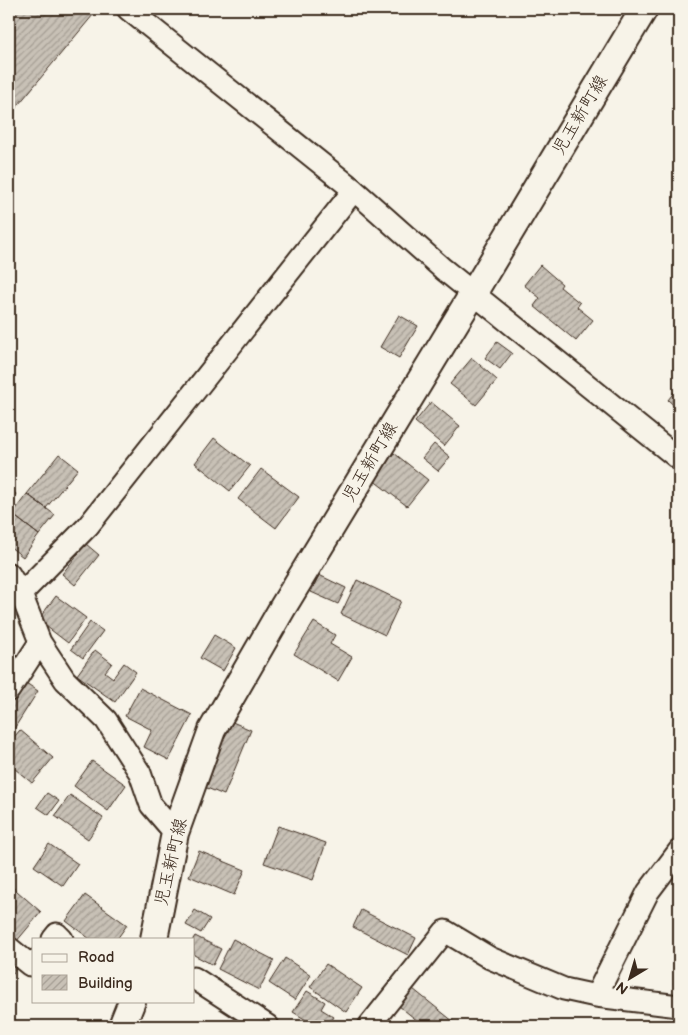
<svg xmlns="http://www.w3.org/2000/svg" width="688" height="1035" font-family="'Balsamiq Sans','Klee One',sans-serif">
  <defs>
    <pattern id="building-hatch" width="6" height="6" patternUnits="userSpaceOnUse" patternTransform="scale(1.25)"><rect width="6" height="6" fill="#c8c1b6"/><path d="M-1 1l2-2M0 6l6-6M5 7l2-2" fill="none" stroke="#a49d93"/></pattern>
  </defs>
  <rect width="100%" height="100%" fill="#f7f3e8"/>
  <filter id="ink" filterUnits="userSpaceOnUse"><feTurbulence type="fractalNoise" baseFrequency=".02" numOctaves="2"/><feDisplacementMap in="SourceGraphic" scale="10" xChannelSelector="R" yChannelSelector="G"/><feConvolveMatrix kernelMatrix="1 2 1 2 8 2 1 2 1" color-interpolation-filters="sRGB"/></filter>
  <g filter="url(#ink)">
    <path fill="url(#building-hatch)" stroke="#3b2a1e" d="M9,9H98L9,116Z
      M540,265L562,284L560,287L580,303L577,307L593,320L576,341L534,306L540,298L524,285Z
      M399,315L418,326L399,358L380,347Z
      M497,342L512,353L500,369L485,358Z
      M472,358L497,380L476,405L450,384Z
      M679,386V410L668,400Z
      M431,402L460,426L444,446L415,422Z
      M214,438L250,466L230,491L195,463Z
      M434,444L450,457L438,471L422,458Z
      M394,453L428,480L407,506L373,480Z
      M59,454L78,469L46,508L27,494Z
      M261,469L299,497L276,528L238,499Z
      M9,488L16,494L9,503Z
      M27,494L55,515L39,535L12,514Z
      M12,514L39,535L23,557L9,546V518Z
      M86,544L99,555L75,585L62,574Z
      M319,575L346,588L338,604L311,592Z
      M357,580L401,601L385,635L341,614Z
      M56,596L86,618L68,643L38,620Z
      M90,622L103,631L83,658L71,649Z
      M314,622L335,635L330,644L352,657L338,681L294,654Z
      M214,635L236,648L223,671L200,658Z
      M95,650L112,663L105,672L113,678L124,663L136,672L115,702L77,675Z
      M23,681L38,691L10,735L9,703Z
      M140,688L192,715L169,760L144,747L152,730L125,716Z
      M230,721L251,730L224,795L202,786Z
      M20,730L53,758L32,783L9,764V743Z
      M92,761L126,785L108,811L74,786Z
      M47,793L59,801L49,815L37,807Z
      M70,795L103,818L88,839L55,816Z
      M278,826L326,843L313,880L264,863Z
      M49,844L78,864L63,886L34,866Z
      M199,851L245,870L234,895L189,876Z
      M9,884L41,912L16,942L9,935Z
      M85,895L127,925L117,939H90L66,921Z
      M195,910L210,919L201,933L186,925Z
      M361,910L416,938L408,955L353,927Z
      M195,936L221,949L213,965L194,955L193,939Z
      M233,939L274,960L259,990L218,969Z
      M285,958L311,975L295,1000L269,983Z
      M678,960H679V985L674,984Z
      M9,961L17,967L9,979Z
      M326,964L362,988L346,1012L310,987Z
      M413,989L459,1026H424L399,1006Z
      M307,991L325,1002L321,1009L334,1017L328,1026H316L293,1012Z
      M386,1018L398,1026H380Z"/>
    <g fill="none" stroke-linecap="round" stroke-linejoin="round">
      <g stroke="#3b2a1e" stroke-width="25">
        <path id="minor" d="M128,9L354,190L443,269L679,459
          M9,574L21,594L40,642L65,680L106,720L140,773L151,805L175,833
          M21,594L88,526L354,190
          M9,690L40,642
          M53,939L57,934L62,939
          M9,948L30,965L34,961
          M194,978L268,1026
          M596,996L648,892L679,851
          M369,1026L445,931L490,958L564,989L596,996L679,1006"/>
      </g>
      <g stroke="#3b2a1e" stroke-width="30">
        <path id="major" d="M154,939L175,833L212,730L283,607L474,292L644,9
          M122,1026L132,1001"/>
      </g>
      <use href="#minor" stroke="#f7f3e8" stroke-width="21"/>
      <use href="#major" stroke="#f7f3e8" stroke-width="26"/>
    </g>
  </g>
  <g text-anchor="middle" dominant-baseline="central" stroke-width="4" stroke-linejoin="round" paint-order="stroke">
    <g font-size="18" fill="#3b2a1e" stroke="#f7f3e8">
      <text transform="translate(580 115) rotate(-59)">児玉新町線</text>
      <text transform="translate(370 462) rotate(-59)">児玉新町線</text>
      <text transform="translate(171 862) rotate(-77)">児玉新町線</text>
    </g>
  </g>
  <rect width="688" height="1035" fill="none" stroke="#f7f3e8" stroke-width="30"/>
  <rect x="15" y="15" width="658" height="1005" fill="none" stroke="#3b2a1e" stroke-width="2" filter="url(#ink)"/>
  <rect x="32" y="938" width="162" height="65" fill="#f7f3e8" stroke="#aca397"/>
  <rect x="42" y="954" width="25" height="8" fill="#f7f3e8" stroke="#aca397"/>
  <text x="78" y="962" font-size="15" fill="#3b2a1e">Road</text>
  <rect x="42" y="975" width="25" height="15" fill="url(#building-hatch)" stroke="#aca397"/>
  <text x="78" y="988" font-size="15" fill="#3b2a1e">Building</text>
  <g transform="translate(630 978) rotate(218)" stroke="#f7f3e8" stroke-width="4" paint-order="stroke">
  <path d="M0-4L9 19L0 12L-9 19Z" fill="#3b2a1e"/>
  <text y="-8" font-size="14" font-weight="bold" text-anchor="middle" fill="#3b2a1e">N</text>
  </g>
</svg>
